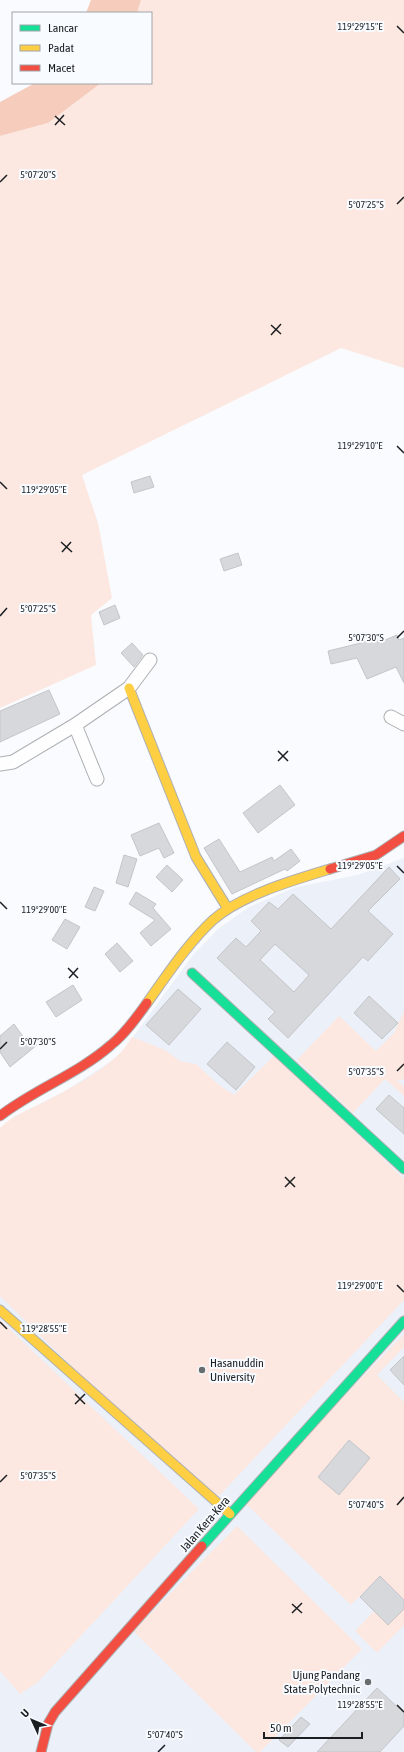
<svg xmlns="http://www.w3.org/2000/svg" width="404" height="1752" font-family="'Asap Condensed',sans-serif">
  <rect width="100%" height="100%" fill="#f9fbfe"/>
  <path fill="#ebf0f9" d="M404,858V1752H0V1128L17,1116L65,1091L119,1056L193,955L218,929L249,907L296,887L358,875Z"/>
  <path fill="#fce8e1" d="M141,0H404V368L341,348L82,475L98,523L112,598L91,615L96,665L0,708V136L48,123L101,83H151V13H137Z
    M404,1011V1079L397,1081L404,1086V1096L385,1079L353,1113L297,1060L339,1016L376,1051L394,1033Z
    M132,1037L165,1050L180,1061L196,1064L219,1085L234,1095L275,1055L404,1179V1300L218,1497L97,1391L0,1296V1128C12,1116 29,1109 44,1102C69,1089 96,1075 117,1056C123,1051 128,1043 132,1037Z
    M0,1320L199,1509L38,1682L20,1694L0,1671Z
    M404,1334V1347L377,1375L404,1402V1625L377,1653L355,1631L386,1599L371,1585L351,1605L243,1501Z
    M237,1526L362,1649L260,1752H256L133,1631Z"/>
  <path fill="#f6ccbc" d="M91,0H141L137,13H86Z
    M35,83H101L48,123L0,136V102Z"/>
  <path fill="#d6d8db" stroke="#c3c5c8" fill-rule="evenodd" d="M150,476L154,487L134,493L131,482Z
    M238,553L242,565L224,571L220,559Z
    M115,605L120,618L104,625L99,612Z
    M397,635L399,640L404,638V683L396,667L367,679L357,658L331,664L328,651L377,639L378,643Z
    M132,643L143,655L134,667L121,653Z
    M49,690L60,714L0,742V711Z
    M280,785L295,805L258,833L243,813Z
    M159,823L174,853L164,858L159,848L140,856L131,835Z
    M219,839L240,872L272,857L274,861L291,849L300,861L287,871L285,869L232,894L204,848Z
    M124,855L137,859L128,887L116,883Z
    M167,865L183,880L172,892L156,877Z
    M389,867L400,879L368,911L393,934L368,961L363,957L288,1038L268,1019L275,1012L217,958L236,938L246,947L261,931L251,921L269,902L278,909L293,894L331,929ZM275,944L309,975L294,992L260,960Z
    M94,887L104,891L95,911L85,907Z
    M136,892L156,904L153,908L171,929L151,946L140,933L155,920L129,904Z
    M65,919L80,927L67,949L52,940Z
    M117,943L133,961L120,972L105,954Z
    M73,985L82,1000L56,1017L46,1002Z
    M178,989L201,1009L169,1045L146,1025Z
    M369,996L398,1023L382,1039L354,1013Z
    M14,1024L26,1041L31,1037L37,1045L10,1067L0,1052V1036Z
    M227,1042L255,1067L236,1090L207,1064Z
    M389,1095L404,1108V1134L376,1109Z
    M404,1356V1385L390,1370Z
    M349,1440L370,1458L339,1495L318,1477Z
    M380,1576L404,1600V1609L388,1625L360,1597Z
    M377,1688L404,1713V1726L380,1752H317Z
    M301,1717L310,1724L288,1747L279,1740Z"/>
  <g fill="none" stroke-linecap="round" stroke-linejoin="round">
    <g stroke="#adafb2" stroke-width="15">
      <path id="street" d="M391,717L404,724
        M75,725L97,779
        M0,764L13,762L75,725L129,688L150,660"/>
    </g>
    <g stroke="#adafb2" stroke-width="11">
      <path id="fast" d="M192,973L404,1169
        M202,1546L404,1321"/>
    </g>
    <g stroke="#adafb2" stroke-width="11">
      <path id="slow" d="M129,688L196,857L228,909
        M147,1003C167,975 188,943 213,920C241,895 294,880 330,869
        M0,1310L230,1514"/>
    </g>
    <g stroke="#adafb2" stroke-width="11">
      <path id="jam" d="M330,869L376,855L404,836
        M0,1116C35,1089 78,1074 111,1045C125,1034 137,1017 147,1003
        M41,1752L48,1724L55,1712L202,1546"/>
    </g>
    <use href="#street" stroke="#fefeff" stroke-width="13"/>
    <use href="#fast" stroke="#16e098" stroke-width="9"/>
    <use href="#slow" stroke="#ffcf43" stroke-width="9"/>
    <use href="#jam" stroke="#f24e42" stroke-width="9"/>
  </g>
  <path fill="none" stroke="#1c1f22" stroke-width="1.5" d="M397,26L404,33M55,116L65,125M55,125L64,115M0,182L7,175M397,204L404,197M271,325L281,334M271,335L281,324M397,446L404,453M0,482L7,489M61,542L72,552M62,552L71,542M0,616L7,608M397,638L404,631M278,751L288,761M278,761L288,751M397,866L404,873M0,902L7,909M68,968L78,978M69,978L78,968M0,1049L7,1042M397,1071L404,1064M285,1177L295,1187M285,1187L295,1177M397,1285L404,1292M0,1322L7,1329M75,1394L85,1404M75,1404L85,1394M0,1482L7,1475M397,1505L404,1497M292,1604L302,1613M292,1613L302,1603M397,1705L404,1712M158,1752L165,1745"/>
  <g fill="#696c6f" stroke="#f8fbff" stroke-width="1.5">
    <circle cx="202" cy="1370" r="4"/>
    <circle cx="368" cy="1682" r="4"/>
  </g>
  <g text-anchor="middle" dominant-baseline="central" stroke-width="4" stroke-linejoin="round" paint-order="stroke">
    <g font-size="12" fill="#1c1f22" stroke="#f8fbff" text-anchor="start">
      <text x="210" y="1363">Hasanuddin<tspan x="210" dy="14">University</tspan></text>
      <text x="360" y="1675" text-anchor="end">Ujung Pandang<tspan x="360" dy="14">State Polytechnic</tspan></text>
    </g>
    <g font-size="12" fill="#1c1f22" stroke="#f8fbff">
      <text transform="translate(205 1524) rotate(-49)">Jalan Kera-Kera</text>
    </g>
  </g>
  <g font-size="10" text-anchor="middle" fill="#1c1f22" stroke="#f8fbff" stroke-width="4" stroke-linejoin="round" paint-order="stroke">
    <text x="360" y="30">119°29'15"E</text>
    <text x="38" y="178">5°07'20"S</text>
    <text x="366" y="208">5°07'25"S</text>
    <text x="360" y="449">119°29'10"E</text>
    <text x="44" y="493">119°29'05"E</text>
    <text x="38" y="612">5°07'25"S</text>
    <text x="366" y="641">5°07'30"S</text>
    <text x="360" y="869">119°29'05"E</text>
    <text x="44" y="913">119°29'00"E</text>
    <text x="38" y="1045">5°07'30"S</text>
    <text x="366" y="1075">5°07'35"S</text>
    <text x="360" y="1289">119°29'00"E</text>
    <text x="44" y="1332">119°28'55"E</text>
    <text x="38" y="1479">5°07'35"S</text>
    <text x="366" y="1508">5°07'40"S</text>
    <text x="360" y="1708">119°28'55"E</text>
    <text x="165" y="1738">5°07'40"S</text>
  </g>
  <rect x="12" y="12" width="140" height="72" fill="#f8fbff" stroke="#a0a3a7"/>
  <rect x="20" y="25" width="20" height="6" fill="#16e098" stroke="#a0a3a7"/>
  <text x="48" y="32" font-size="12" fill="#1c1f22">Lancar</text>
  <rect x="20" y="45" width="20" height="6" fill="#ffcf43" stroke="#a0a3a7"/>
  <text x="48" y="52" font-size="12" fill="#1c1f22">Padat</text>
  <rect x="20" y="65" width="20" height="6" fill="#f24e42" stroke="#a0a3a7"/>
  <text x="48" y="72" font-size="12" fill="#1c1f22">Macet</text>
  <g transform="translate(32 1720) rotate(314)" stroke="#f8fbff" stroke-width="3" paint-order="stroke">
  <path d="M0-3L7 15L0 10L-7 15Z" fill="#1c1f22"/>
  <text y="-6" font-size="11" font-weight="bold" text-anchor="middle" fill="#1c1f22">U</text>
  </g>
  <path d="M264 1732v6h98v-6" fill="none" stroke="#1c1f22" stroke-width="2"/>
  <text x="270" y="1732" font-size="12" fill="#1c1f22" stroke="#f8fbff" stroke-width="3" paint-order="stroke">50 m</text>
</svg>
